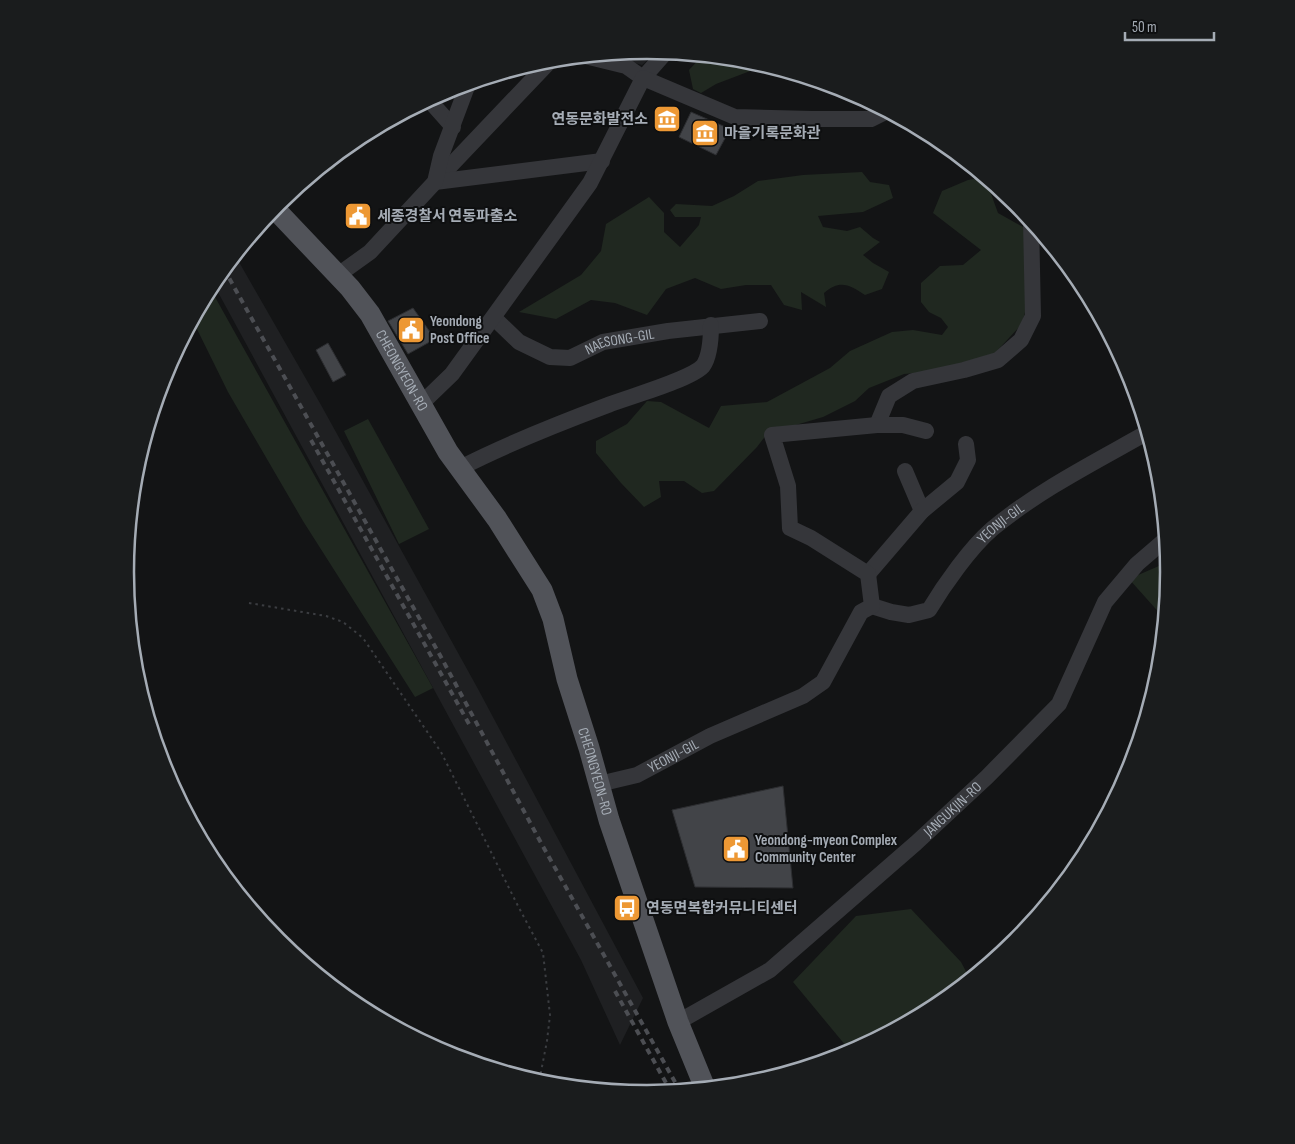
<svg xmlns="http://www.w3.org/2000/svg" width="1295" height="1144" font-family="'Sofia Sans Condensed','Noto Sans KR',sans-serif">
  <rect width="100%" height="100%" fill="#131415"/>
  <path fill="#1f2022" d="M648,50L658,51L642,65L606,54Z
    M235,255L321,405L478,689L643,998L620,1045L581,960L213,283Z"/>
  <path fill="#202820" d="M703,55L750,60L766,65L716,84L701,93L693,89L689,70Z
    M347,147L334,169L312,176Z
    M862,172L870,182L889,185L893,198L863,212L818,216L823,227L847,231L860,227L873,238L880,242L863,255L873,263L889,272L882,289L865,295C850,285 840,279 824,293L826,307L801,292L802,310L784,305L771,285H746L721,289L695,278L666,289L647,315L615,303L591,300L556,319L519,312L581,275L601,251L606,224L649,197L664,213V232L680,247L699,225L701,217H675L670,210L676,204L712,206L734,196L758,181L803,175Z
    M985,177L996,186L990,191L998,213L1023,227L1033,281L1022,324L995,353L939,371L904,374L869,388L855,401L823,417L789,427L770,430L757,447L714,491L702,493L684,481H659L661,497L644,507L621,483L596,453V441L627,424L647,401L661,402L709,428L721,406L767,402L830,368L850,351L892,332L913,330L942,335L948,327L941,318L929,312L921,302V283L940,266L963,265L981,250L933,213L942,191L968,180Z
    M210,288L433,688L415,697L303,521L228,392L193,321Z
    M368,419L429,529L399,544L344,431Z
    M1168,562L1169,572L1164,633L1163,617L1129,579Z
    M911,909L961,962L970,979L937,1006L851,1052L793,982L856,916Z"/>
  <path fill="#424448" stroke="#2d2e31" d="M691,112L730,129L716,155L679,137Z
    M358,206L367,218L358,225L349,214Z
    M413,308L435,339L408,354L388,321Z
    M328,343L346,375L333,382L316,350Z
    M783,786L793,888L695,887L672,810Z"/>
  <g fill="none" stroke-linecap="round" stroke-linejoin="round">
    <path stroke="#3b3d41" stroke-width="2" stroke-dasharray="2.5 4" stroke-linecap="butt" d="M249,603L326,616L343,622L363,638L441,752L518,906L543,953L550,1015L547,1041L539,1082"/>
    <g stroke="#35363a" stroke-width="16">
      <path d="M585,56L626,66L643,78L666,52"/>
      <path d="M429,100L453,127"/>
      <path d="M435,182L552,59"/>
      <path d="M435,182L602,161"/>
      <path d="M338,275L370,252L435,182L441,156L468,84"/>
      <path id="s1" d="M494,318L519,342L550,357L570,358L603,342L668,331L760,321"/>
      <path d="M422,403L452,374L590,183L643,78L735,117L812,119H871L887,111"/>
      <path d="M877,425L889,396L913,381L964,370L998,360L1021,340L1033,316L1031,221"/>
      <path d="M460,468C507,444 557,424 608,405C628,397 690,380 703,366C710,356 711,336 711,325"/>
      <path d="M905,471L922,511"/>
      <path d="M868,574L922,511L957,482L968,460L966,444"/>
      <path id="s2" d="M872,606L891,612L909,615L929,610C944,585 970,548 992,529C1039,490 1095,462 1148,432"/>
      <path id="s3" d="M599,784L637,775L710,736L803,696L823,682L861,612L872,606L868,574L811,538L790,528L788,486L772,435L877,425H903L926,431"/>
      <path id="s4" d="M678,1022L770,970L916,843L987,777L1059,704L1105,602L1137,564L1166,539"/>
    </g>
    <path stroke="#515359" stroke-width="21" id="s5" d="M274,208L350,288L370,314L448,452L497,519L542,590L553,619L567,679L589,748L609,820L678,1022L705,1088"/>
    <path stroke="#4c4e53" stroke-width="4" stroke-dasharray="6 5" stroke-linecap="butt" d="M224,269L441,657L540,841L680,1091
      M311,440L469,724
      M615,991L671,1092"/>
  </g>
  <defs>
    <g id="museum-square" transform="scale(1.4375)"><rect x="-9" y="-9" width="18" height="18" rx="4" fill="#ed9834" stroke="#0e0f10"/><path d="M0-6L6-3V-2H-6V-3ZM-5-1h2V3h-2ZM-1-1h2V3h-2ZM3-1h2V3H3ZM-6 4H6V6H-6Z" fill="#fff"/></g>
    <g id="civic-square" transform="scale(1.4375)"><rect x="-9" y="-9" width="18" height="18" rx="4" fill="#ed9834" stroke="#0e0f10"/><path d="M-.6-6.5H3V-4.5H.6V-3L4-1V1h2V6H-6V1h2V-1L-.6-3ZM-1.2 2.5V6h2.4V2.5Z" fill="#fff"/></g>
    <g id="bus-square" transform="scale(1.4375)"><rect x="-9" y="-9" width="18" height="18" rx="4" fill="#ed9834" stroke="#0e0f10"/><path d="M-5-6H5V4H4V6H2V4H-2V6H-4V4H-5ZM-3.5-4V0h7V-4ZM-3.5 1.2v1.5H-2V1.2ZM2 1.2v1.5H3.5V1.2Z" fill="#fff"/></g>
  </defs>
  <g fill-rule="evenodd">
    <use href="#museum-square" x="667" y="119"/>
    <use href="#museum-square" x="705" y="133"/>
    <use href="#civic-square" x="358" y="216"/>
    <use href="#civic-square" x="411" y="330"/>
    <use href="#civic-square" x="736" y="849"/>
    <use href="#bus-square" x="627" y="908"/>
  </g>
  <g text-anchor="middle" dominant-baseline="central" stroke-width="4" stroke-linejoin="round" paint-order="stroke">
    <g font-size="15" font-weight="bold" fill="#a5acb5" stroke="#0e0f10" text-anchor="start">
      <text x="648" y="119" text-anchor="end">연동문화발전소</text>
      <text x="724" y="133">마을기록문화관</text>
      <text x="377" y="216">세종경찰서 연동파출소</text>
      <text x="430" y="321">Yeondong<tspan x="430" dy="17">Post Office</tspan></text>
      <text x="755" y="840">Yeondong-myeon Complex<tspan x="755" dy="17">Community Center</tspan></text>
      <text x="646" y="908">연동면복합커뮤니티센터</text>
    </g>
    <g font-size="15" fill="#a5acb5" stroke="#0e0f10">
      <text stroke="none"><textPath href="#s1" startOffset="142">NAESONG-GIL</textPath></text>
      <text stroke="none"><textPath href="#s5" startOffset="208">CHEONGYEON-RO</textPath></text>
      <text stroke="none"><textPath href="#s2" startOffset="172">YEONJI-GIL</textPath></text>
      <text stroke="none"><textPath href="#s3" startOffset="80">YEONJI-GIL</textPath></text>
      <text stroke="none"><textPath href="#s5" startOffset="658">CHEONGYEON-RO</textPath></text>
      <text stroke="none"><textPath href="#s4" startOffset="349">JANGUKJIN-RO</textPath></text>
    </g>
  </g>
  <path d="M0 0H1295V1144H0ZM134 572a513 513 0 1 1 1026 0a513 513 0 1 1-1026 0Z" fill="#1a1c1d" fill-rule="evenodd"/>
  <path fill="none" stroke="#a5acb5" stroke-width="2.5" d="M134 572a513 513 0 1 1 1026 0a513 513 0 1 1-1026 0Z"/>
  <path d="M1125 32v8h89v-8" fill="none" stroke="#a5acb5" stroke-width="2.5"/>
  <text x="1132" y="32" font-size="15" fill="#a5acb5" stroke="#0e0f10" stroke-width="4" paint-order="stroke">50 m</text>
</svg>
